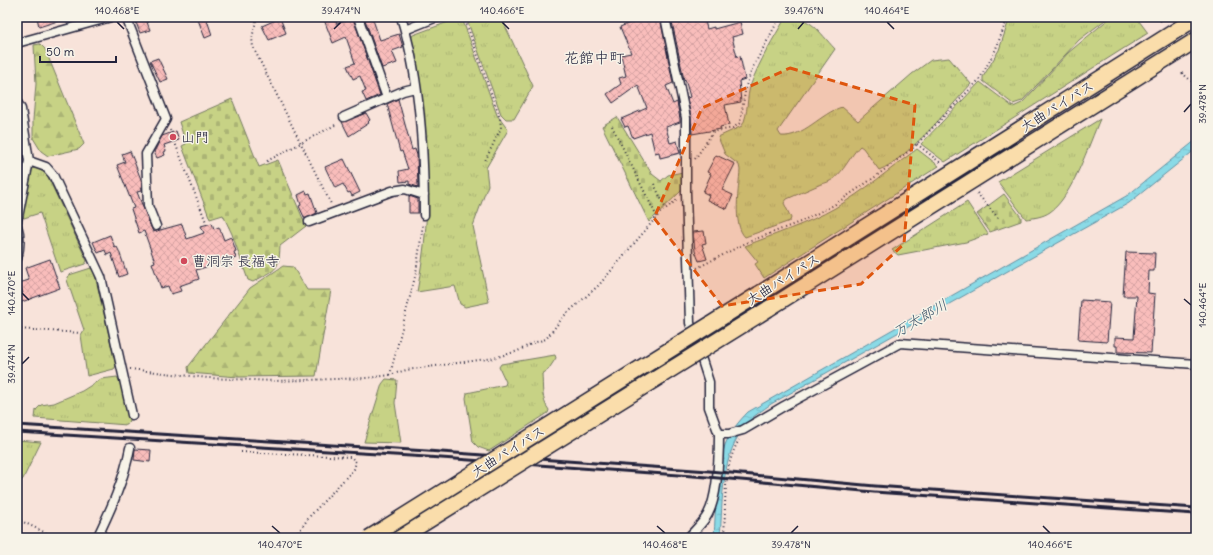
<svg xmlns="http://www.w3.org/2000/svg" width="1213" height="555" font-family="Delius,'Klee One',sans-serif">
  <defs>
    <pattern id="grass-tufts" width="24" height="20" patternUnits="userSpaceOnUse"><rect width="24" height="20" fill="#c7d285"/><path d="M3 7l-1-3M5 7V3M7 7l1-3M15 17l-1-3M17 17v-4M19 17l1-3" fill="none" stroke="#abb474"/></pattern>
    <pattern id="forest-firs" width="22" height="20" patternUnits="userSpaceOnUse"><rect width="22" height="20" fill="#c7d285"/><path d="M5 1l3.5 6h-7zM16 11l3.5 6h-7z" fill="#abb474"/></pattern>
    <pattern id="cemetery-stones" width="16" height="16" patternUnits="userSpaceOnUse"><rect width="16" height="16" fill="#c7d285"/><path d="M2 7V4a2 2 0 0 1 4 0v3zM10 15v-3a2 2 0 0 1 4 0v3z" fill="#abb474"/></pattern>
    <pattern id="water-ripples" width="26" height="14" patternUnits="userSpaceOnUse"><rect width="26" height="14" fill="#8adae6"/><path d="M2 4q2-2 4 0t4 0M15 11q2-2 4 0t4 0" fill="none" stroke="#77bbc6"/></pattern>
    <pattern id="building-cross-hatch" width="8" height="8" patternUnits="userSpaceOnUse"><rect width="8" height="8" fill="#f9bdbb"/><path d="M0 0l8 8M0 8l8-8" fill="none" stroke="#d5a2a2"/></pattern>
  </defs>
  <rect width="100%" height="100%" fill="#f8e3da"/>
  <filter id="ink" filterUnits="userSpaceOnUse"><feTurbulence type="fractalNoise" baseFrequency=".025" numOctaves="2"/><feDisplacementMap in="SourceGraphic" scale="8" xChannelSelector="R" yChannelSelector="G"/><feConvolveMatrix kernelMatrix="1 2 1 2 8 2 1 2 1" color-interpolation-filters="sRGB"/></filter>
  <g filter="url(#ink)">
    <path fill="url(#grass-tufts)" stroke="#747a60" d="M466,17H501L533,86L514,119H506L501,114Z
      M786,17C812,17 818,31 835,49L778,131L781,136C803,138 821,113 842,107L858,121L912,74L931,60L949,58L971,84C949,108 908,159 879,170L863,148L860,146C847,159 841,181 821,184L787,199L784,203L791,218L790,221L745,237C732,224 739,188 740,170L739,165L725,154L718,137L742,126C749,113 746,97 751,84C760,60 773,39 786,17Z
      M1010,17H1109L1079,40L1022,101L1013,104L983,81V77L999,50Z
      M1111,17H1136L1148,33L945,162L921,144L980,82L1013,107L1022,103L1068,53Z
      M459,18L463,21L497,115L508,130L486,168L488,185L473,226L489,302L465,307L460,304L455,286L417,292C425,249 429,206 427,162C425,120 417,79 411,38L413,35Z
      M1100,119C1089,144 1072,197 1050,212C1043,217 1033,218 1026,219L998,182Z
      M17,130H19C25,150 22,171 17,191Z
      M917,149L939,166L764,278L755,264L758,262L745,246C775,234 807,224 835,208C864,191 890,169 917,149Z
      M36,167L47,175L87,261L85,264L60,272L40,213L24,218L22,216L31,169Z
      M967,202L988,234L966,242L898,255L892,250Z
      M91,268L94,271L116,366L114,369L87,376L81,335L84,330L67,280L69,275Z
      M555,355L556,358L548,370L542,374C543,386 541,400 549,410L548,413L489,451L478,447L473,442L466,398L467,393L505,385L506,382L499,367L501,364Z
      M117,377L120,382L129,420L127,425L35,418L36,410L41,405L54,403L82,391L101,379Z
      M386,379L397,380L395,403L401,443L364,442L382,384Z
      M17,440L41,442L23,479L20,482L17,481Z"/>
    <path fill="url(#forest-firs)" stroke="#747a60" d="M40,44L45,49L84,144L79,149L48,156L41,151L33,138V120L36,84L34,45Z
      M283,266L293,267L307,290H331L316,376L238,377L189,373L188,367L250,288Z"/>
    <path fill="url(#cemetery-stones)" stroke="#747a60" d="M232,99L259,167L278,160L306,226L280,246C279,273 275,269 253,282L248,280L232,234L223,215L210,219L182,146L186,144L179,122Z
      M617,117L652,174L661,181L668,175L683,172L684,183L681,191L649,222L602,126Z
      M1004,194L1021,217V221L990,232L977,214Z"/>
    <path fill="url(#water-ripples)" stroke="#6090a2" d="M1196,140V149L1129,203L771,404C763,410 753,416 747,423C720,456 723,499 720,538H714C716,508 715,474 725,445C730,432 739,421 748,412L1128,195Z"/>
    <path fill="url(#building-cross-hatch)" stroke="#22223b" d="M37,17H64V19L39,27Z
      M134,17H145L150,30L140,33Z
      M197,17H206L212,35L205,38Z
      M323,17H334L337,24L353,18L380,95L366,101L362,92L366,91L360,76L353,79L347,66L355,63L346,37L333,43Z
      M364,17H372L380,40L399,34L403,47L392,51L397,63L382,68Z
      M631,17H660L673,83L666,86L673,104L677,102L680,119V122L666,127L670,143L677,141L680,153L660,158L659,152L655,153L650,132L633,138L628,126L625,127L621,119L647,108L638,85L613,103L607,94L621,84L619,78L626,76L621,55L631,53L620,27L632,22Z
      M671,17H704L707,29L714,27V29L740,22L743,34L732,37L737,57L740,56L745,79L739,81L741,102L725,105L729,125L720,127L721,129L692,134L691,117L687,98L690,97L685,79L684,80Z
      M280,18L286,33L269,40L262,26Z
      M158,58L168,79L160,82L150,61Z
      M398,99L412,150L415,149L417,155L418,187L409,184V181L400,182L399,171L408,169L402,151L400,152L387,104Z
      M366,113L370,120L368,122L369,123L349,136L342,122Z
      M176,131L179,140L164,145L166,151L164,152L165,155L157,158L154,152L162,136Z
      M130,151L142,182L141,191L137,192L153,232L182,224L187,239L204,233L201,226L212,223L214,229L219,227L224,240L231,237L236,251L234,252L236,258L196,270L199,279L179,286L181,291L171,294L168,286L161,288L152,263L155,262L144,231L139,233L131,209L134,208L117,165L125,162L122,154Z
      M716,155L735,164L722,190L733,195L727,209L707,200L709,195L703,192L711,174L707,172Z
      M344,159L360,192L352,196L350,192L348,193L343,184L335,188L325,167Z
      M306,191L307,194L310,193L317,213L305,219L299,206L301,205L298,195Z
      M409,196L418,199V213H409Z
      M704,231L706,243L702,244L707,259L699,261L695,251L693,232Z
      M110,235L115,248L117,247L119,251L127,274L119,277L111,253L107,255L105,250L98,253L93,242Z
      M1126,252L1155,253L1154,271H1149L1148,293L1155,294L1151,353L1117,352V346H1115V337L1134,338L1137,296H1123Z
      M50,259L60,288L19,303L17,295L23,293L19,283L29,280L25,268Z
      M1081,300L1110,302L1107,342L1078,340Z
      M135,449L151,450L150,462L134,460Z"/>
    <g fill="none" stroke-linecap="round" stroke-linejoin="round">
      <g stroke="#22223b" stroke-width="11">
        <path id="street" d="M126,17L166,119L146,154L148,206L156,226
          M358,17L387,98
          M401,17C420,76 424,153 424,215
          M665,17L686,118V193L690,323L709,382V407L719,434H729L743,430L784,406L900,343L1196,364
          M405,30L437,17
          M17,43L111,17
          M17,102L21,109L29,161L17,222
          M344,117L403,91L415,88
          M29,161L46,167L53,175L101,277L132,415
          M309,222L392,191L405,189L424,195
          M17,225C21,237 20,247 17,259
          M97,538C111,509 124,480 130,448
          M688,538C695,530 704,522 708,514C718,495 719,455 719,434"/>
      </g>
      <g stroke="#22223b" stroke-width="18">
        <path id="highway" d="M759,294L1196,18
          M768,309L1196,40"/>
      </g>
      <path stroke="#22223b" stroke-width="2" stroke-dasharray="1 3" stroke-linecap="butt" d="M257,17L252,38L253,47L331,204
        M464,17L500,118L501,128L485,161
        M1160,21L1164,17
        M1182,73L1196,85
        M612,126L657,217
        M170,130L206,222
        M917,144L942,164
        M695,159L713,132L733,128L740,123L746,86L752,69L780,17
        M267,161L337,124
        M654,184L666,209
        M977,193L998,218
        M697,268L748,242L800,222L834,205L875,177L913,148L979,80L995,51L1008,17
        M17,329L80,333
        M130,369L208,378L274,381L368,378L390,375L406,370L494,358L518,351L533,343L546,339L564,316L599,285L660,213L677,200
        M390,375L416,273L423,224
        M241,452L351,457L356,462L354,469L310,516L294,538
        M17,519L56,538
        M706,538L707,531
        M724,538C726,507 722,468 739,440"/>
      <use href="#street" stroke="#f7f3e8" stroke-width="8"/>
      <use href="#highway" stroke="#faddab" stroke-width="15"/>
      <path stroke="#22223b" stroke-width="3" d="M17,425L427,451L709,471L875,486L1196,508
        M17,432L427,457L707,477L874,492L1196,514"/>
      <g stroke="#22223b" stroke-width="18" stroke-linecap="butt">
        <path id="highway-bridge" d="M369,538L759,294
          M400,538L768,309"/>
      </g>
      <use href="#highway-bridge" stroke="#faddab" stroke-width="15"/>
    </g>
  </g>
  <path fill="#de560e" fill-opacity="0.2" stroke="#de560e" stroke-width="3" stroke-dasharray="8 5" stroke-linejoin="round" d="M790,68L915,105L904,244L861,284L722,306L654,218L702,108Z"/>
  <path fill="none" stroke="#22223b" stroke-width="1.5" d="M117,22L124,29M502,22L509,29M887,22L894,29M334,29L341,22M798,29L804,22M1184,112L1191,104M22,293L29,300M1184,299L1191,305M22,364L29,357M272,526L280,533M657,526L665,533M1043,526L1050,533M791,533L798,526"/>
  <g fill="#d1495b" stroke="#f7f3e8" stroke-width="1.5">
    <circle cx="173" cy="137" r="4"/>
    <circle cx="184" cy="261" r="4"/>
  </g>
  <g text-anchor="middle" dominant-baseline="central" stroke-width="3" stroke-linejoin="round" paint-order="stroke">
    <g font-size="14" fill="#22223b" stroke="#f7f3e8">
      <text transform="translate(1057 106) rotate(-32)">大曲バイパス</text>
      <text transform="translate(783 279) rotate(-32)">大曲バイパス</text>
      <text transform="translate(508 451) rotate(-32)">大曲バイパス</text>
    </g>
    <g font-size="14" fill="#22223b" stroke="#f7f3e8" text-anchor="start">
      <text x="181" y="137">山門</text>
      <text x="192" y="261">曹洞宗 長福寺</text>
    </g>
    <g font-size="15" fill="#22223b" stroke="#f7f3e8">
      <text x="594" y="57">花館中町</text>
    </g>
    <g font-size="15" font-style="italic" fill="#41596e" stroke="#f7f3e8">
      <text transform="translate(920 318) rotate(-30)">万太郎川</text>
    </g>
  </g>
  <rect width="1213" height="555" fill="none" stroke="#f7f3e8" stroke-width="44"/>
  <path d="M40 56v6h76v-6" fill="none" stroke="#22223b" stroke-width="2"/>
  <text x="46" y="56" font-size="12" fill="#22223b" stroke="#f7f3e8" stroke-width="3" paint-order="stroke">50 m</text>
  <rect x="22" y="22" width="1169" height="511" fill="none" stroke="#22223b" stroke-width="1.5"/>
  <g font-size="10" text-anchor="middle" fill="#22223b">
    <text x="117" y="14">140.468°E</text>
    <text x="341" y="14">39.474°N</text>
    <text x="502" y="14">140.466°E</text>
    <text x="804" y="14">39.476°N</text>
    <text x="887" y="14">140.464°E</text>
    <text transform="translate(1202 104) rotate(-90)" y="4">39.478°N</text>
    <text transform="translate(11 293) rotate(-90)" y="4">140.470°E</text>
    <text transform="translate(1202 305) rotate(-90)" y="4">140.464°E</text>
    <text transform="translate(11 364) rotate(-90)" y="4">39.474°N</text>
    <text x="280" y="548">140.470°E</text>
    <text x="665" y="548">140.468°E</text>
    <text x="791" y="548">39.478°N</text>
    <text x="1050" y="548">140.466°E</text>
  </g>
</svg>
